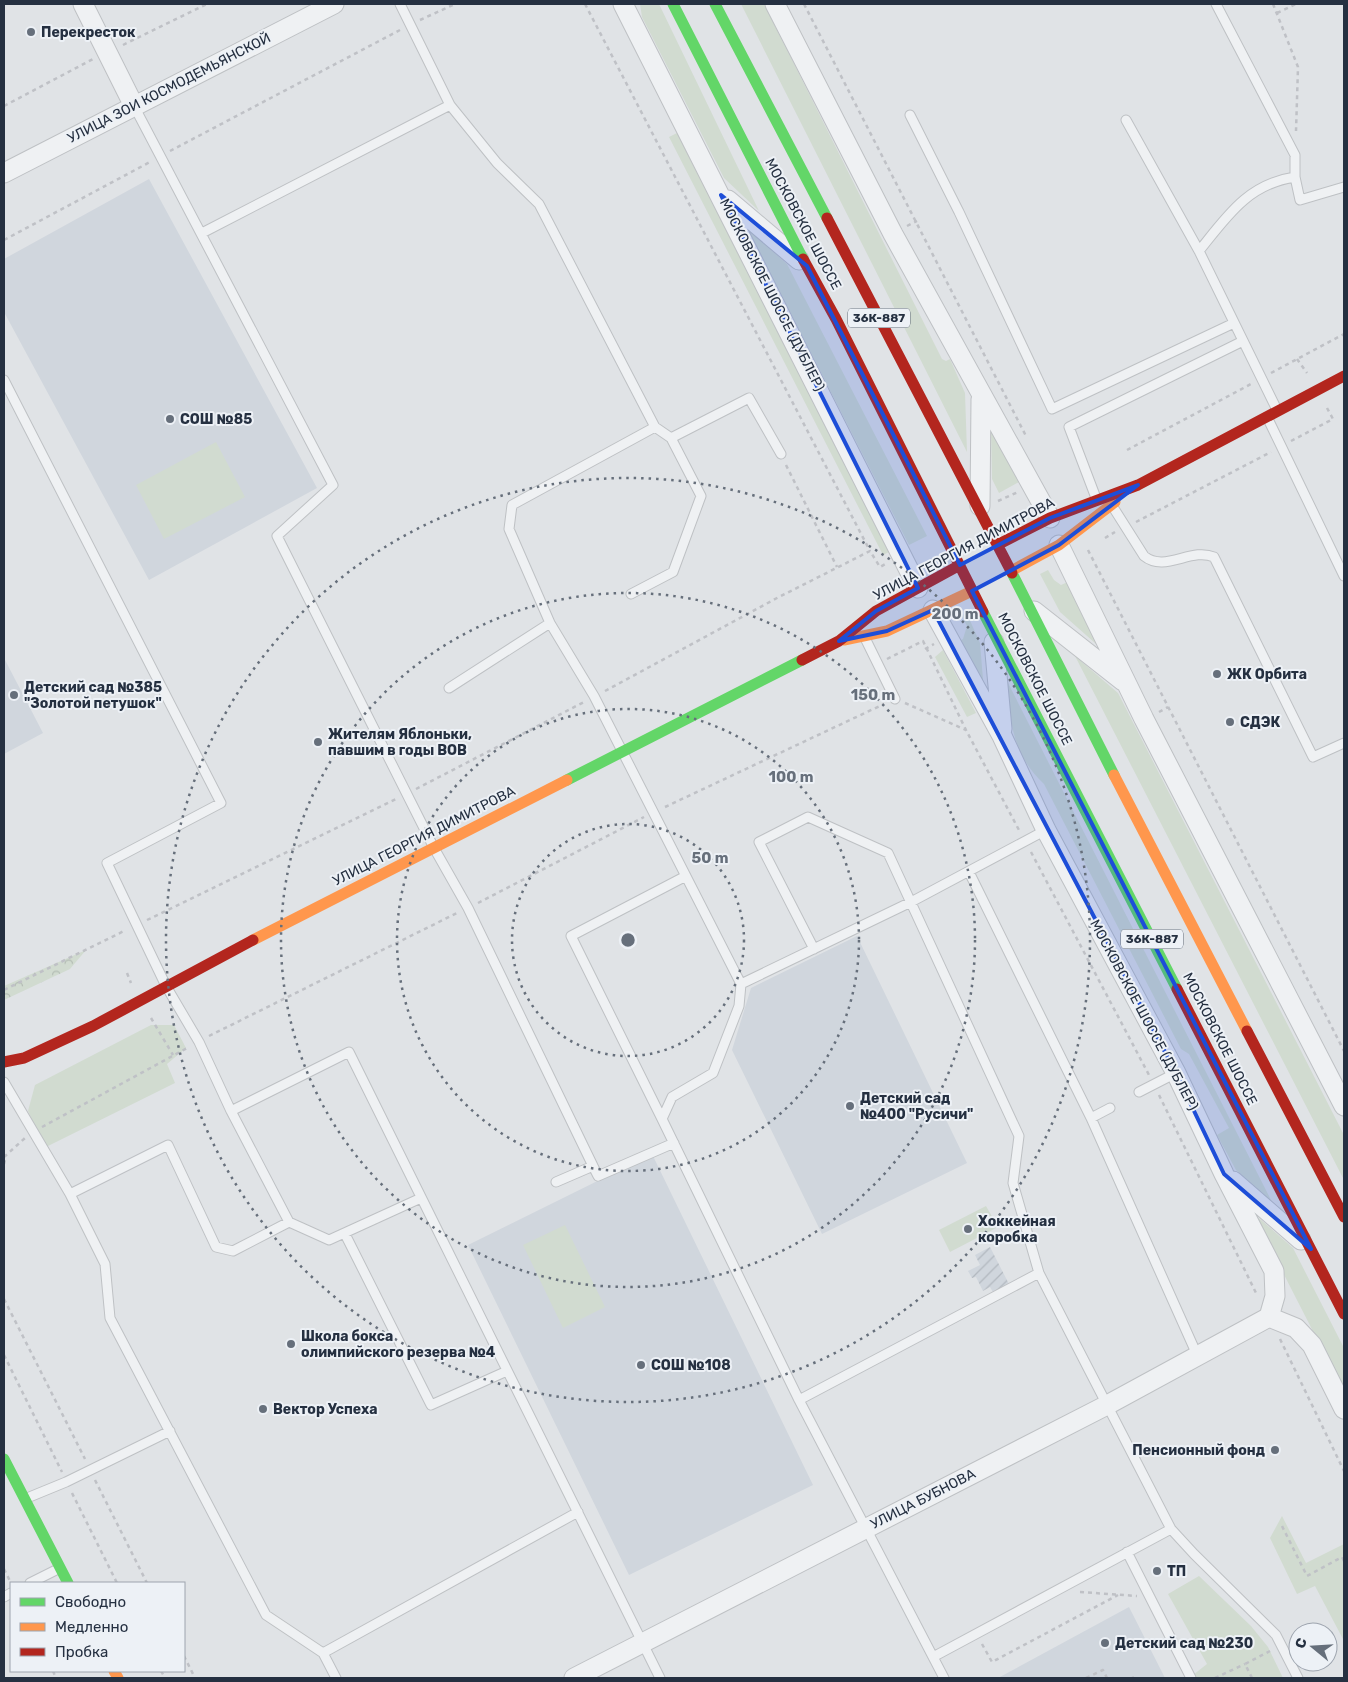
<svg xmlns="http://www.w3.org/2000/svg" width="1348" height="1682" font-family="Rubik,sans-serif">
  <defs>
    <pattern id="industrial-furrows" width="10" height="10" patternUnits="userSpaceOnUse" patternTransform="scale(1.25)"><rect width="10" height="10" fill="#d0d6dd"/><path d="M-1 1l2-2M0 10L10 0M9 11l2-2" fill="none" stroke="#b2b8bf"/></pattern>
    <pattern id="forest-crowns" width="20" height="18" patternUnits="userSpaceOnUse" patternTransform="scale(1.25)"><rect width="20" height="18" fill="#d1dbd0"/><path d="M2 6a3 3 0 1 1 6 0M12 15a3 3 0 1 1 6 0" fill="none" stroke="#b3bcb4"/></pattern>
  </defs>
  <rect width="100%" height="100%" fill="#e0e3e6"/>
  <path fill="#d0d6dd" d="M149,179L317,488L149,580L4,312V259Z
    M4,658L43,733L4,754Z
    M857,936L967,1163L822,1234L732,1050L751,988Z
    M652,1154L813,1485L629,1575L468,1245Z
    M1129,1607L1165,1678H998Z"/>
  <path fill="url(#industrial-furrows)" d="M990,1247L1010,1286L994,1294L990,1287L983,1291L976,1277L972,1278L968,1271L980,1265L975,1255Z"/>
  <path fill="#d1dbd0" d="M640,4H659L759,211L724,178L642,17Z
    M741,4H764L942,359L946,361L950,359L965,393L967,452Z
    M679,132L893,550L883,555L669,137Z
    M747,228L787,264L927,536L909,545Z
    M991,428L1019,482L999,493L992,479Z
    M216,442L245,497L164,539L136,485Z
    M1048,570L1054,580L1061,585L1070,581L1104,651L1060,612L1040,574Z
    M960,613L968,616L980,643L984,692L959,641L963,639L967,626Z
    M943,650L976,713L967,717L935,657Z
    M1075,656L1118,693L1344,1135V1180Z
    M1006,679L1272,1202L1236,1170L1217,1135L1229,1128L1189,1054L1181,1049L1044,784C1011,753 1011,722 1006,679Z
    M151,1025H174L186,1048L167,1064L175,1083L44,1148L28,1111L35,1085Z
    M986,1206L998,1227L950,1252L939,1230Z
    M1252,1212L1293,1248L1344,1348V1392Z
    M565,1225L605,1307L563,1328L523,1245Z
    M1282,1516L1306,1563L1344,1544V1641L1315,1586L1297,1594L1270,1538Z
    M1199,1576L1251,1626L1268,1647L1283,1678H1195L1193,1675L1207,1664L1168,1594Z"/>
  <path fill="url(#forest-crowns)" d="M86,950L70,969L4,1000V986Z"/>
  <g fill="none" stroke-linecap="round" stroke-linejoin="round">
    <g stroke="#bec1c4" stroke-width="11">
      <path id="lane" d="M400,4L450,105L497,163L539,204L655,427L671,438L701,496L673,572L631,594
        M1216,4L1295,155V177L1300,200L1344,187
        M134,106L333,485L277,536L434,848L468,908L593,1166
        M910,115L959,212L1052,409L1234,323
        M1126,120L1199,251L1277,410
        M202,233L450,105
        M1199,251C1227,216 1248,184 1295,177
        M4,380L221,803L107,863L166,986L199,1042L231,1111L289,1222
        M1268,419L1344,576
        M655,427L512,505L509,529L550,623L594,696L741,984
        M671,438L749,398L781,454
        M1096,498L1069,427L1243,341
        M1113,507L1144,556C1165,573 1191,547 1214,557L1313,757L1344,743
        M865,638L895,699
        M449,688L550,623
        M969,872L1091,1118L1198,1357
        M814,949L759,842L808,817L888,853L1019,1136L1013,1183L1039,1273L1171,1529L1194,1554L1276,1635L1298,1678
        M4,1082L70,1194L105,1264L110,1318L266,1615L323,1653L336,1678
        M1139,1092L1176,1073
        M231,1111L349,1052L660,1678
        M1091,1118L1110,1108
        M662,1119L571,936L686,876
        M556,1182L593,1166L598,1176L674,1143
        M70,1194L168,1145L216,1247L233,1251L289,1222L329,1240L421,1198
        M345,1234L431,1405L507,1371
        M799,1400L1039,1273
        M27,1498L66,1482L170,1431
        M1127,1552L1191,1678
        M30,1583L58,1569
        M4,1597L11,1593
        M323,1653L578,1512
        M933,1657L1171,1529
        M944,1678L799,1400L662,1119L672,1097L713,1073L739,1006L741,984L911,902L1046,830"/>
    </g>
    <g stroke="#bec1c4" stroke-width="21">
      <path id="street" d="M83,4L134,106
        M623,4L918,588
        M775,4L893,234L1050,518
        M4,173L334,4
        M728,200L799,260
        M980,506L981,399
        M1059,545L1144,719L1344,1106
        M933,610L1002,736L1046,830L1176,1073L1224,1174L1274,1271L1275,1296L1269,1317
        M1034,611L1123,681
        M994,642L1002,729
        M1233,1181L1301,1240
        M1269,1317L1296,1328L1312,1345L1344,1409
        M574,1678L1109,1404L1269,1317"/>
    </g>
    <path stroke="#bfc1c6" stroke-width="2.5" stroke-dasharray="4 4" stroke-linecap="butt" d="M585,4L870,551
      M804,4L1027,438
      M1273,4L1298,67L1296,131
      M1277,13L1296,4
      M420,20L455,4
      M123,45L207,4
      M4,106L93,59
      M170,151L400,30
      M907,226L917,221
      M4,240L150,162
      M1297,359L1307,373
      M1271,373L1344,334
      M1291,441L1333,419L1327,408
      M1127,450L1251,384
      M786,465L837,567
      M998,501L1018,492
      M1136,522L1271,452
      M1105,538L1115,532
      M1088,550L1344,1051
      M925,649L934,644
      M887,659L923,641L966,730L1020,832
      M605,691L777,598L870,551L880,567L887,563
      M905,703L966,730
      M1159,712L1168,707
      M416,789L584,702
      M665,807L884,704
      M1031,852L1149,1075
      M478,903L644,817
      M147,920L396,799
      M127,973L131,983
      M4,990L126,930
      M151,1018L173,1055
      M209,1036L457,913
      M1159,1095L1257,1295
      M42,1127L189,1047
      M4,1157L25,1138
      M4,1164L6,1156
      M4,1299L85,1459
      M1280,1339L1344,1471
      M4,1355L62,1472
      M95,1480L147,1583
      M72,1493L117,1583
      M1282,1526L1307,1576L1342,1557L1344,1561
      M4,1569L10,1581
      M1080,1592L1137,1596
      M982,1644L992,1662L1118,1595
      M184,1656L195,1678
      M53,1671L56,1678
      M161,1671L165,1678
      M1086,1678L1103,1670L1107,1678
      M1132,1678L1134,1677
      M1215,1678L1245,1664
      M1252,1678L1245,1664L1270,1651"/>
    <use href="#lane" stroke="#eff1f3" stroke-width="9"/>
    <use href="#street" stroke="#eff1f3" stroke-width="19"/>
    <path stroke="#63d668" stroke-width="11" d="M673,4L803,259
      M715,4L827,218
      M1012,573L1114,775
      M983,612L1177,989
      M567,780L802,660
      M4,1459L68,1583"/>
    <path stroke="#ff974d" stroke-width="11" d="M1011,571L1059,545L1115,502
      M844,640L887,631L972,591
      M1114,775L1247,1031
      M253,940L567,780
      M114,1671L118,1678"/>
    <path stroke="#b3261e" stroke-width="11" d="M827,218L1012,573
      M803,259L836,319L983,612
      M997,545L1050,518L1138,485L1344,376
      M802,660L839,641L876,611L960,565
      M1177,989L1344,1314
      M1247,1031L1344,1217
      M4,1062L24,1058L93,1026L253,940"/>
  </g>
  <path fill="#1d4ed8" fill-opacity="0.2" stroke="#1d4ed8" stroke-width="4" stroke-linejoin="round" d="M721,195L807,266L960,565L1050,518L1138,485L1059,545L972,591L1311,1249L1224,1174L1176,1073L933,610L887,631L839,641L876,611L918,588Z"/>
  <g fill="none" stroke="#666f7b" stroke-width="2.5" stroke-dasharray="2.5 5">
    <circle cx="628" cy="940" r="116"/>
    <circle cx="628" cy="940" r="231"/>
    <circle cx="628" cy="940" r="347"/>
    <circle cx="628" cy="940" r="462"/>
  </g>
  <g fill="#666f7b" stroke="#edf1f6" stroke-width="2">
    <circle cx="31" cy="32" r="5"/>
    <circle cx="170" cy="419" r="5"/>
    <circle cx="1217" cy="674" r="5"/>
    <circle cx="14" cy="695" r="5"/>
    <circle cx="1230" cy="722" r="5"/>
    <circle cx="318" cy="742" r="5"/>
    <circle cx="850" cy="1106" r="5"/>
    <circle cx="968" cy="1229" r="5"/>
    <circle cx="291" cy="1344" r="5"/>
    <circle cx="641" cy="1365" r="5"/>
    <circle cx="263" cy="1409" r="5"/>
    <circle cx="1275" cy="1450" r="5"/>
    <circle cx="1157" cy="1571" r="5"/>
    <circle cx="1105" cy="1643" r="5"/>
  </g>
  <g text-anchor="middle" dominant-baseline="central" stroke-width="4" stroke-linejoin="round" paint-order="stroke">
    <g fill="#edf1f6" stroke="#616a77" stroke-width="1">
      <rect x="848" y="308.5" width="62" height="19" rx="4"/>
      <rect x="1121" y="929.5" width="62" height="19" rx="4"/>
    </g>
    <g font-size="12" font-weight="bold" fill="#253041">
      <text x="879" y="318">36К-887</text>
      <text x="1152" y="939">36К-887</text>
    </g>
    <g font-size="14" font-weight="bold" fill="#253041" stroke="#edf1f6" text-anchor="start">
      <text x="41" y="32">Перекресток</text>
      <text x="180" y="419">СОШ №85</text>
      <text x="1227" y="674">ЖК Орбита</text>
      <text x="24" y="687">Детский сад №385<tspan x="24" dy="16">"Золотой петушок"</tspan></text>
      <text x="1240" y="722">СДЭК</text>
      <text x="328" y="734">Жителям Яблоньки,<tspan x="328" dy="16">павшим в годы ВОВ</tspan></text>
      <text x="860" y="1098">Детский сад<tspan x="860" dy="16">№400 "Русичи"</tspan></text>
      <text x="978" y="1221">Хоккейная<tspan x="978" dy="16">коробка</tspan></text>
      <text x="301" y="1336">Школа бокса<tspan x="301" dy="16">олимпийского резерва №4</tspan></text>
      <text x="651" y="1365">СОШ №108</text>
      <text x="273" y="1409">Вектор Успеха</text>
      <text x="1265" y="1450" text-anchor="end">Пенсионный фонд</text>
      <text x="1167" y="1571">ТП</text>
      <text x="1115" y="1643">Детский сад №230</text>
    </g>
    <g font-size="14" fill="#253041" stroke="#edf1f6">
      <text transform="translate(169 88) rotate(-27)">УЛИЦА ЗОИ КОСМОДЕМЬЯНСКОЙ</text>
      <text transform="translate(803 224) rotate(62)">МОСКОВСКОЕ ШОССЕ</text>
      <text transform="translate(772 295) rotate(63)">МОСКОВСКОЕ ШОССЕ (ДУБЛЕР)</text>
      <text transform="translate(964 549) rotate(-28)">УЛИЦА ГЕОРГИЯ ДИМИТРОВА</text>
      <text transform="translate(1035 679) rotate(63)">МОСКОВСКОЕ ШОССЕ</text>
      <text transform="translate(424 836) rotate(-27)">УЛИЦА ГЕОРГИЯ ДИМИТРОВА</text>
      <text transform="translate(1144 1015) rotate(62)">МОСКОВСКОЕ ШОССЕ (ДУБЛЕР)</text>
      <text transform="translate(1220 1039) rotate(63)">МОСКОВСКОЕ ШОССЕ</text>
      <text transform="translate(923 1499) rotate(-27)">УЛИЦА БУБНОВА</text>
    </g>
  </g>
  <circle cx="628" cy="940" r="8" fill="#666f7b" stroke="#edf1f6" stroke-width="2.5"/>
  <g font-size="15" text-anchor="middle" font-weight="bold" fill="#666f7b" stroke="#edf1f6" stroke-width="4" stroke-linejoin="round" paint-order="stroke">
    <text x="955" y="619">200 m</text>
    <text x="873" y="700">150 m</text>
    <text x="791" y="782">100 m</text>
    <text x="710" y="863">50 m</text>
  </g>
  <rect width="1348" height="1682" fill="none" stroke="#253041" stroke-width="10"/>
  <rect x="10" y="1582" width="175" height="90" fill="#edf1f6" stroke="#9da4ae"/>
  <rect x="20" y="1598" width="25" height="8" fill="#63d668" stroke="#9da4ae"/>
  <text x="55" y="1607" font-size="15" fill="#253041">Свободно</text>
  <rect x="20" y="1623" width="25" height="8" fill="#ff974d" stroke="#9da4ae"/>
  <text x="55" y="1632" font-size="15" fill="#253041">Медленно</text>
  <rect x="20" y="1648" width="25" height="8" fill="#b3261e" stroke="#9da4ae"/>
  <text x="55" y="1657" font-size="15" fill="#253041">Пробка</text>
  <g transform="translate(1313 1647) rotate(288)"><circle r="24" fill="#edf1f6" stroke="#9da4ae"/>
  <path d="M0-4L9 19L0 12L-9 19Z" fill="#666f7b"/>
  <text y="-8" font-size="14" font-weight="bold" text-anchor="middle" fill="#253041">С</text>
  </g>
</svg>
